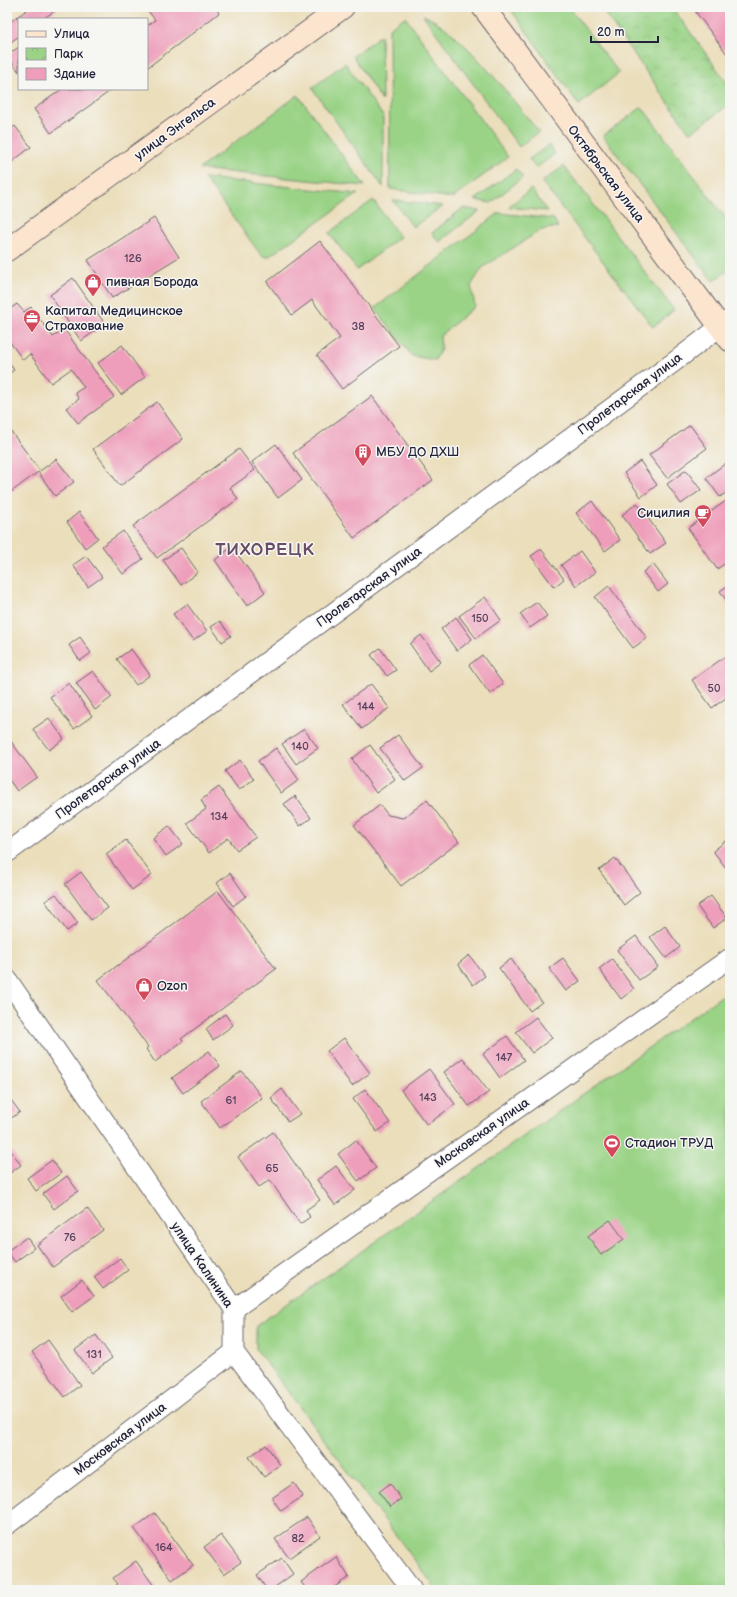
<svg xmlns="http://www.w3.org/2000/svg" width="737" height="1597" font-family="'Balsamiq Sans',sans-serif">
  <defs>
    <pattern id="park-crowns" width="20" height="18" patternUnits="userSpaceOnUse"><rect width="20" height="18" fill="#9ad386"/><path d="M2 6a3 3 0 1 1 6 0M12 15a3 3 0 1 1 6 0" fill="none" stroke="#84b575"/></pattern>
  </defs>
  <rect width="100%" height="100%" fill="#f6f6f2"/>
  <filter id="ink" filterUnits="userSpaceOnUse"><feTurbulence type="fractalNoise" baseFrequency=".025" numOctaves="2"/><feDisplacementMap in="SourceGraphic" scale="8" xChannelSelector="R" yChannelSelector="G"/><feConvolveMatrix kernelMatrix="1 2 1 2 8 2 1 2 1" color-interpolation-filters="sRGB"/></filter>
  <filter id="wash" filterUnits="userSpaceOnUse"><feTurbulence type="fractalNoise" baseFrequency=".012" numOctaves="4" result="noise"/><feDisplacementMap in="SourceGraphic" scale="16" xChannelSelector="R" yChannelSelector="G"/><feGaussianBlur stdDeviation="0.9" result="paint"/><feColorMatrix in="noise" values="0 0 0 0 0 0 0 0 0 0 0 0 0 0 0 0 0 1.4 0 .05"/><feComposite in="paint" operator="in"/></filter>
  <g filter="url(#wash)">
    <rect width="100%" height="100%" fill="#ebdebb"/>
    <path fill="#9ad386" stroke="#5e7a60" d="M509,7H569L619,73L579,105Z
      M423,15C459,27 514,102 539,132L519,147Z
      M405,17L508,157L453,198L390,189L389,28Z
      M381,35L382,101L353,56Z
      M345,63L383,116V187L312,88Z
      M298,95L365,186L199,169Z
      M642,107L730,224V269L713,281L603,136Z
      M549,145L555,154L536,168L529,159Z
      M564,166L674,310L653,327L542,182Z
      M516,169L523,177L491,203L475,200Z
      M204,178L358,194L268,257L261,255Z
      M531,189L547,211L508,207Z
      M373,200L400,237L357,270L329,233Z
      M393,200L443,206L413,227Z
      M463,208L480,211L439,242L432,233Z
      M499,213L554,219L558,227L541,230L482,268L471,286L475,306L440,336L441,349L435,360L412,356L375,308Z
      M730,990V1590H437L256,1349V1326Z"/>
    <path fill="url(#park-crowns)" stroke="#5e7a60" d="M600,7H672L730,87V104L690,133Z"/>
    <g id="blocks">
      <path fill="#ee9dba" d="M31,7H60L43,19H19V36L7,45V24Z
        M145,7H215L219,13L147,68V26L155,20Z
        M692,7H730V58Z
        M19,47V72L7,55Z
        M62,89H113L51,133L34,109Z
        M15,126L31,147L7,166V132Z
        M154,218L179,257L112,298L88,260Z
        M320,241L399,346L342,389L317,355L340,338L312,300L292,315L267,282Z
        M73,278L105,324L81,341L50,295Z
        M17,304L24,312L31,307L53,337L64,329L114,397L78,423L66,408L79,399L75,393L84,387L71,369L51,383L30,354L23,360L7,338V311Z
        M122,345L145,377L121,395L98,363Z
        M7,360L14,370L7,375Z
        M372,396L433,480L354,538L293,453Z
        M157,402L183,439L120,486L93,449Z
        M690,425L707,448L667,478L649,455Z
        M7,426L40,471L56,459L74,482L55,496L38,472L7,495Z
        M276,444L302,480L278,498L252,462Z
        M239,449L255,470L230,488L238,499L157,558L133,526Z
        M730,460V490L720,497L706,478Z
        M640,461L657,485L641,497L624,473Z
        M686,470L701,490L681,504L667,484Z
        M730,498V560L717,569L688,528Z
        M592,501L620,540L605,551L576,513Z
        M637,503L666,543L650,554L622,515Z
        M79,512L98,538L85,548L67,522Z
        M123,531L143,559L123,574L102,546Z
        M232,547L265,592L247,606L215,560Z
        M181,548L198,572L181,585L163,560Z
        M541,549L564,579L554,587L531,556Z
        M580,551L595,572L576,586L561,565Z
        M86,556L102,577L88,587L73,565Z
        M653,564L668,584L658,592L643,572Z
        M730,584V606L720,591Z
        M609,586L647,638L633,648L595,597Z
        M485,597L501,620L476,638L459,616Z
        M537,602L547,616L530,628L520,614Z
        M187,604L207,631L193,641L173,614Z
        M456,617L472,639L457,651L441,629Z
        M220,621L231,636L222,642L211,627Z
        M421,635L441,662L429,671L410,644Z
        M80,637L91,653L80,661L69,645Z
        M380,648L396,670L387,676L371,655Z
        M131,649L150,675L136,685L117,659Z
        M730,653V695L712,708L692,680Z
        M482,655L503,684L490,694L469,665Z
        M93,671L112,697L95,710L76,683Z
        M69,683L92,716L74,729L50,697Z
        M371,684L389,708L362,729L343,704Z
        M49,718L64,739L49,750L33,729Z
        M304,729L318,748L296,764L282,744Z
        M398,735L423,768L405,781L380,748Z
        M7,736L37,777L17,791L7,777Z
        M370,745L395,779L376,793L352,759Z
        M276,748L299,780L281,793L258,761Z
        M240,760L254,779L239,790L225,771Z
        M219,787L256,837L237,850L228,838L209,853L187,823L206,809L201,800Z
        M295,796L311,818L300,826L284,804Z
        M427,800L459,842L401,886L354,825L380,805L388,815L403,818Z
        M169,826L183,844L166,856L153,838Z
        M730,838V873L713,851Z
        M126,840L152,875L132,890L106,854Z
        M615,858L640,892L624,905L599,870Z
        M81,872L108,908L91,920L65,884Z
        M230,873L246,896L233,906L217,883Z
        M218,891L276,969L181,1039L183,1041L155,1062L146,1049L148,1047L98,980Z
        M56,894L78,923L67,931L45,901Z
        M711,896L727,918L713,928L697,906Z
        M665,926L680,947L666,958L650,937Z
        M636,936L658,967L639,980L617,950Z
        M469,955L485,976L473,985L458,964Z
        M563,958L580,981L566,991L549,968Z
        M511,959L542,1002L530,1011L499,968Z
        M612,959L634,989L621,999L599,969Z
        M225,1014L233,1025L213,1040L206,1029Z
        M536,1017L552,1038L532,1053L516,1032Z
        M507,1036L524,1060L500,1078L483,1054Z
        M344,1038L370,1073L352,1086L327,1051Z
        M209,1051L220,1066L183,1093L172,1078Z
        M463,1058L489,1092L469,1106L444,1072Z
        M429,1069L455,1104L427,1125L401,1090Z
        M242,1071L262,1098L220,1128L201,1101Z
        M282,1089L300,1114L288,1122L271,1098Z
        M365,1089L390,1123L377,1132L353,1099Z
        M7,1095L20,1112L7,1121Z
        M273,1132L320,1200L306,1210L310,1217L300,1224L270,1180L259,1187L238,1157Z
        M356,1140L376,1168L358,1181L338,1154Z
        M12,1152L21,1165L7,1175V1156Z
        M52,1160L61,1173L36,1191L27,1178Z
        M336,1166L355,1190L335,1205L317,1180Z
        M67,1176L78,1191L54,1209L43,1194Z
        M87,1208L103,1230L53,1267L37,1245Z
        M610,1220L624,1239L601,1255L588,1236Z
        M27,1237L34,1248L15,1262L7,1251Z
        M120,1258L128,1270L103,1289L94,1277Z
        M82,1280L94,1296L72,1312L61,1296Z
        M96,1335L112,1358L92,1373L75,1350Z
        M48,1340L80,1385L65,1397L32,1352Z
        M266,1445L280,1465L264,1477L249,1457Z
        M294,1483L303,1496L281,1511L272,1498Z
        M390,1483L401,1499L390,1507L379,1492Z
        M155,1513L193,1565L172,1580L134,1528Z
        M307,1517L320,1536L289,1558L275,1539Z
        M221,1535L241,1562L224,1574L204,1547Z
        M336,1557L349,1577L330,1590H307L301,1582Z
        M282,1558L293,1574L271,1590H267L257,1575Z
        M136,1561L157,1590H110L118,1584L113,1578Z"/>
    </g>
  </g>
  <g filter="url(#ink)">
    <use href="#blocks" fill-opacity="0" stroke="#686468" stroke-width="1"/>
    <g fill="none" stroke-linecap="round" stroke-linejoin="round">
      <g stroke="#686468" stroke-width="21">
        <path id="street" d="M7,853L674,362L730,319
          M7,979L234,1309V1352L412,1590
          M234,1309L730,958
          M7,1525L234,1352"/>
      </g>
      <g stroke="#686468" stroke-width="24">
        <path id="secondary" d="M483,7L730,340
          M7,250L343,7"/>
      </g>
      <use href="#street" stroke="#fff" stroke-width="19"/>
      <use href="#secondary" stroke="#fce5cf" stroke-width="22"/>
    </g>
  </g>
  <defs>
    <g id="shop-pin" transform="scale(0.9)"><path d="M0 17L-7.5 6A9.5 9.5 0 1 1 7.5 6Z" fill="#d1495b" stroke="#f6f6f2"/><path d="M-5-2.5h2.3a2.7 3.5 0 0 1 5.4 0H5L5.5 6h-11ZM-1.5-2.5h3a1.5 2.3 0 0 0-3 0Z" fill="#fff"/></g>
    <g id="office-pin" transform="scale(0.9)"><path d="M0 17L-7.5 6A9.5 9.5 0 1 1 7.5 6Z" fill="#d1495b" stroke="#f6f6f2"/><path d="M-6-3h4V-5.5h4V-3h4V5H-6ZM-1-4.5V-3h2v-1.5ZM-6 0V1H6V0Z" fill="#fff"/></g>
    <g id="building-pin" transform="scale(0.9)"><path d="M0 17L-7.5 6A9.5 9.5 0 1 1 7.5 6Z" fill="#d1495b" stroke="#f6f6f2"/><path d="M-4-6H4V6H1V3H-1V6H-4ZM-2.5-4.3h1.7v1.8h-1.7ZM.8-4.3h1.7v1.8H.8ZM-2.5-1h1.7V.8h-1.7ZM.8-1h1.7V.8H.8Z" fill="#fff"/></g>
    <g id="cafe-pin" transform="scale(0.9)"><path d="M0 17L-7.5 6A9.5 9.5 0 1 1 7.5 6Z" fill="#d1495b" stroke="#f6f6f2"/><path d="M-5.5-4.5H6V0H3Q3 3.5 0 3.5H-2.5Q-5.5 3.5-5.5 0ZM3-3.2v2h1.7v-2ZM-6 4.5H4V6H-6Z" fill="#fff"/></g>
    <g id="stadium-pin" transform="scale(0.9)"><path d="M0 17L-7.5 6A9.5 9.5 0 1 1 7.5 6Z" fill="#d1495b" stroke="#f6f6f2"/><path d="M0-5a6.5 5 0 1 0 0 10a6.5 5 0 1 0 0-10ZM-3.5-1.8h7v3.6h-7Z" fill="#fff"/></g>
  </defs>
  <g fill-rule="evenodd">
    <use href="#shop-pin" x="93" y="282"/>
    <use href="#office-pin" x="32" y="318"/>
    <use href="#building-pin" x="363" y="452"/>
    <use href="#cafe-pin" x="703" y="513"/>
    <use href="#shop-pin" x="144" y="986"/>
    <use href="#stadium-pin" x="612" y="1143"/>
  </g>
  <g text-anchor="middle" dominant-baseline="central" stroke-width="3" stroke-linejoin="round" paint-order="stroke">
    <g font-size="11" fill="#55415b">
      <text x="133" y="258">126</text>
      <text x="358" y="326">38</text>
      <text x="480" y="618">150</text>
      <text x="714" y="688">50</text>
      <text x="366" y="706">144</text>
      <text x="300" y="746">140</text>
      <text x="219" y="816">134</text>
      <text x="504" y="1057">147</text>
      <text x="428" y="1097">143</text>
      <text x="231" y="1100">61</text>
      <text x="272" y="1168">65</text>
      <text x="70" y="1237">76</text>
      <text x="94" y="1354">131</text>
      <text x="298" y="1538">82</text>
      <text x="164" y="1547">164</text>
    </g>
    <g font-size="13" fill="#22223b" stroke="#f6f6f2">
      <text transform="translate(175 129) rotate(-36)">улица Энгельса</text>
      <text transform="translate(606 174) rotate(53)">Октябрьская улица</text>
      <text transform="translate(630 394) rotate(-37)">Пролетарская улица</text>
      <text transform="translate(369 587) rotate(-36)">Пролетарская улица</text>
      <text transform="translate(108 779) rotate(-36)">Пролетарская улица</text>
      <text transform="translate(482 1133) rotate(-35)">Московская улица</text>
      <text transform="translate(202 1265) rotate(56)">улица Калинина</text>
      <text transform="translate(120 1439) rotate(-37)">Московская улица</text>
    </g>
    <g font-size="13" fill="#22223b" stroke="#f6f6f2" text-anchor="start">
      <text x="106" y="282">пивная Борода</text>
      <text x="45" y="311">Капитал Медицинское<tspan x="45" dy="15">Страхование</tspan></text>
      <text x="376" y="452">МБУ ДО ДХШ</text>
      <text x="690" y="513" text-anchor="end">Сицилия</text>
      <text x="157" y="986">Ozon</text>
      <text x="625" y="1143">Стадион ТРУД</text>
    </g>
    <g font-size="17" font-weight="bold" letter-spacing="1" fill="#694d67" stroke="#f6f6f2">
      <text x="265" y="550">ТИХОРЕЦК</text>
    </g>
  </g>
  <rect width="737" height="1597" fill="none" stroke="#f6f6f2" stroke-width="24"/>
  <rect x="18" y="18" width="130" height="72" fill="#f6f6f2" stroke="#a1a1a9"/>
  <rect x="26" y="31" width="20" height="6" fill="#fce5cf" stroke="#a1a1a9"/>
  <text x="54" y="38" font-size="12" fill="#22223b">Улица</text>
  <rect x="26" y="48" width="20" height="12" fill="url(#park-crowns)" stroke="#a1a1a9"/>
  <text x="54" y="58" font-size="12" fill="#22223b">Парк</text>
  <rect x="26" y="68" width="20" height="12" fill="#ee9dba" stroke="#a1a1a9"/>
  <text x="54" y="78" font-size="12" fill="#22223b">Здание</text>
  <path d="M591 36v6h67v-6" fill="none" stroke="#22223b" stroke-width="2"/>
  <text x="597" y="36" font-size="12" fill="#22223b" stroke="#f6f6f2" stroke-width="3" paint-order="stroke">20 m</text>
</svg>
